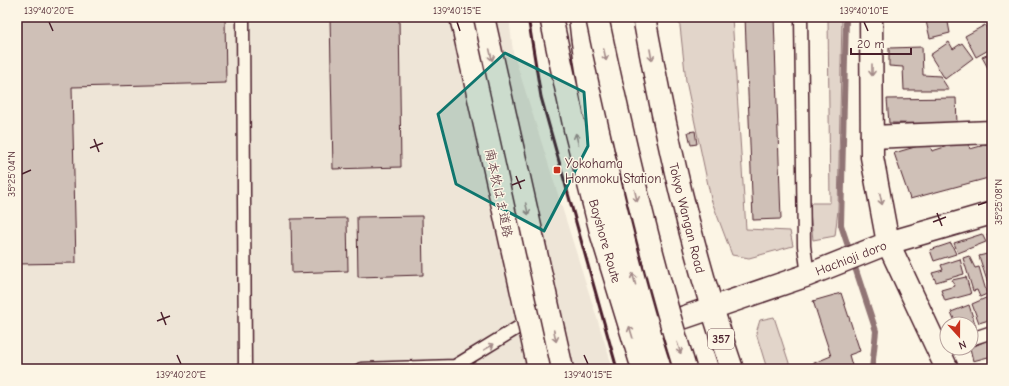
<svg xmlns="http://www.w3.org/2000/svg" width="1009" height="386" font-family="'Comic Neue','Klee One',sans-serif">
  <rect width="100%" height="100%" fill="#fcf5e5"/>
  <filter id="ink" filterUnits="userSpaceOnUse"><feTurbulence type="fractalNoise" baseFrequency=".025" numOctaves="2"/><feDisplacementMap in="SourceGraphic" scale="8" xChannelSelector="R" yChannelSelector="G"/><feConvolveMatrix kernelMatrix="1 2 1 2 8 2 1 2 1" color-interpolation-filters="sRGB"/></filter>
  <g filter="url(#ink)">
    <path fill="#eee5d7" d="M17,17H509L513,52L613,369H17Z"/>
    <path fill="#e2d5ca" stroke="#967a7a" d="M679,17H732L746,229L790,231L793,246L749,258L732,255L711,199L686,81Z
      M828,17H842L838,210L835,236L813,240L809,203H830Z
      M774,317L791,369H767L756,333L760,320Z"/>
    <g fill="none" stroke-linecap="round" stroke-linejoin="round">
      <path stroke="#917474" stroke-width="6" d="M846,17L841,225L876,331L872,369"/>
    </g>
    <path fill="#cfc0b7" stroke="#4a1f2b" d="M17,17H225L226,83L72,87L76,263L17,264Z
      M330,17H399L401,167L333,169Z
      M745,17H774L781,219L753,220Z
      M925,17H947L950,33L930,38Z
      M957,17H966L959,20Z
      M985,25L992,37V48L976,57L965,36Z
      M949,42L953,49L962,43L973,58L945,79L930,55Z
      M922,47L923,75L940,76L949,90H904L903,67L889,66V48Z
      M992,53V66L988,68L982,57Z
      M956,98L957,124L889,123L887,99Z
      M695,131L697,144L691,145L688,132Z
      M967,140L970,149L992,143V177L910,199L894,153L929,143L932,151Z
      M422,216L423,275L358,277L357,217Z
      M347,218L348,271L292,273L291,219Z
      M992,233V243H990L987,234Z
      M982,234L986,242L958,253L954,243Z
      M951,243L956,254L934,261L930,250Z
      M987,254L989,259H992V289L990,290L979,256Z
      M969,256L975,268L979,267L987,294L980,297L977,290L973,291L963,258Z
      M960,259L964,274L936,282L932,273L943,270L941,265Z
      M966,277L971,294L945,301L941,290L955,286L952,280Z
      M841,293L860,351L849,355L853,369H808L807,366L831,356L813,301Z
      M988,297L992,319L979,323L972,304Z
      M969,305L976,327L971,328V324H956L951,312Z
      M990,339L992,356L973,361L970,348Z"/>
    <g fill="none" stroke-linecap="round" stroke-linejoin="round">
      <g stroke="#4a1f2b" stroke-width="15">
        <path id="lane" d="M243,17L245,369
          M801,17L804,246L808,275
          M971,339L992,332
          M455,366L532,319
          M361,369L455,366L464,369"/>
      </g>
      <g stroke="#4a1f2b" stroke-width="25">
        <path id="street" d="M872,137L992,132"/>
      </g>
      <g stroke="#4a1f2b" stroke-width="25">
        <path id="secondary" d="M871,17L872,157L888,243L947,369
          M647,330L808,275L888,243L992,213"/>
      </g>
      <g stroke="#4a1f2b" stroke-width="25">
        <path id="highway" d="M483,17L562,369
          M551,17L575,129L601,232L643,369
          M580,17C586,77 599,135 612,193C626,252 641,311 660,369
          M644,17C666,136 692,254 732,369"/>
      </g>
      <use href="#lane" stroke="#fcf5e5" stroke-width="12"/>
      <use href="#street" stroke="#fcf5e5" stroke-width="22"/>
      <use href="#secondary" stroke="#fcf5e5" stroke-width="22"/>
      <use href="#highway" stroke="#fcf5e5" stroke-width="22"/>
      <path stroke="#4a1f2b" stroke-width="3" d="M528,17L541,97L617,369"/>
      <g stroke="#4a1f2b" stroke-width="25" stroke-linecap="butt">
        <path id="highway-bridge" d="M461,17L539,369
          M597,17C622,136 649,253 685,369"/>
      </g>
      <use href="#highway-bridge" stroke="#fcf5e5" stroke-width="22"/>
    </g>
    <defs><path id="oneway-shaft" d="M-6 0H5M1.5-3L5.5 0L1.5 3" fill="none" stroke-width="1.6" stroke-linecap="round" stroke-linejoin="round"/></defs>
    <g stroke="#a38a88">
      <use href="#oneway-shaft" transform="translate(491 55) rotate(77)"/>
      <use href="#oneway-shaft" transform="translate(605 55) rotate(78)"/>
      <use href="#oneway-shaft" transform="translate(651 55) rotate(80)"/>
      <use href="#oneway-shaft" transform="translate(872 70) rotate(90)"/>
      <use href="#oneway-shaft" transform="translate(577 139) rotate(-104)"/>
      <use href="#oneway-shaft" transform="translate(636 196) rotate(77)"/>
      <use href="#oneway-shaft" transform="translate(881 199) rotate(78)"/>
      <use href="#oneway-shaft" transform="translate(527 209) rotate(77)"/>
      <use href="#oneway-shaft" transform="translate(634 279) rotate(-105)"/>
      <use href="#oneway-shaft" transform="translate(631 332) rotate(-107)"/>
      <use href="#oneway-shaft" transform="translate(555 336) rotate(78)"/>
      <use href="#oneway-shaft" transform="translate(489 347) rotate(-30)"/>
      <use href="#oneway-shaft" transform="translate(679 348) rotate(72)"/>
    </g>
  </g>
  <path fill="#0f766e" fill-opacity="0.2" stroke="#0f766e" stroke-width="3" stroke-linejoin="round" d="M505,53L584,92L588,146L544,231L456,184L438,114Z"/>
  <path fill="none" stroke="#4a1f2b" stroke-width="1.5" d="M49,22L53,31M457,22L460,31M864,22L868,31M94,139L99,152M90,148L103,143M22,174L31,170M516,176L521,189M512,185L525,180M978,205L987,202M937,213L942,226M933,222L946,217M161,312L166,325M157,321L170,316M177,355L181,364M584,355L588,364"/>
  <rect fill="#c8321e" stroke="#fcf5e5" stroke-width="1.5" x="553" y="166" width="8" height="8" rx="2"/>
  <g text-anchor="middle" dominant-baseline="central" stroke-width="3" stroke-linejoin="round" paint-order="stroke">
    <rect fill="#fcf5e5" stroke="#7f5f63" stroke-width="1" x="708" y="329" width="26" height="20" rx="3"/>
    <g font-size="12" font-weight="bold" fill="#4a1f2b">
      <text x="721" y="339">357</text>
    </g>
    <g font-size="13" fill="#4a1f2b" stroke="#fcf5e5" text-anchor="start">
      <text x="565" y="163">Yokohama<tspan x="565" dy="15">Honmoku Station</tspan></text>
    </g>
    <g font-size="13" fill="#4a1f2b" stroke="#fcf5e5">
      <text transform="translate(499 193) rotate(78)">南本牧はま道路</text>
      <text transform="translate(687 218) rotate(76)">Tokyo Wangan Road</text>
      <text transform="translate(605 241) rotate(74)">Bayshore Route</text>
      <text transform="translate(851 258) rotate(-21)">Hachioji doro</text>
    </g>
  </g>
  <rect width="1009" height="386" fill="none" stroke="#fcf5e5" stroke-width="44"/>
  <g transform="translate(959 336) rotate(159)"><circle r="19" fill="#fcf5e5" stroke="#b59f9b"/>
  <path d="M0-3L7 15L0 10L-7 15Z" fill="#c8321e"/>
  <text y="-6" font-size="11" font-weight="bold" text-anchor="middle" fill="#4a1f2b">N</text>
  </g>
  <path d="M851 48v6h60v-6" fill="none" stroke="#4a1f2b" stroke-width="2"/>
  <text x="857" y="48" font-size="12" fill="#4a1f2b" stroke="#fcf5e5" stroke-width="3" paint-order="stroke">20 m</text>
  <rect x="22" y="22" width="965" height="342" fill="none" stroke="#4a1f2b" stroke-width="1.5"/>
  <g font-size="10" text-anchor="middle" fill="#4a1f2b">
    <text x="49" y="14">139°40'20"E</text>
    <text x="457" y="14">139°40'15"E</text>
    <text x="864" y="14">139°40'10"E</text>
    <text transform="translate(11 174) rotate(-90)" y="4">35°25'04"N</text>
    <text transform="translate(998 202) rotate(-90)" y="4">35°25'08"N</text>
    <text x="181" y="378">139°40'20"E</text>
    <text x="588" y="378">139°40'15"E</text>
  </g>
</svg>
